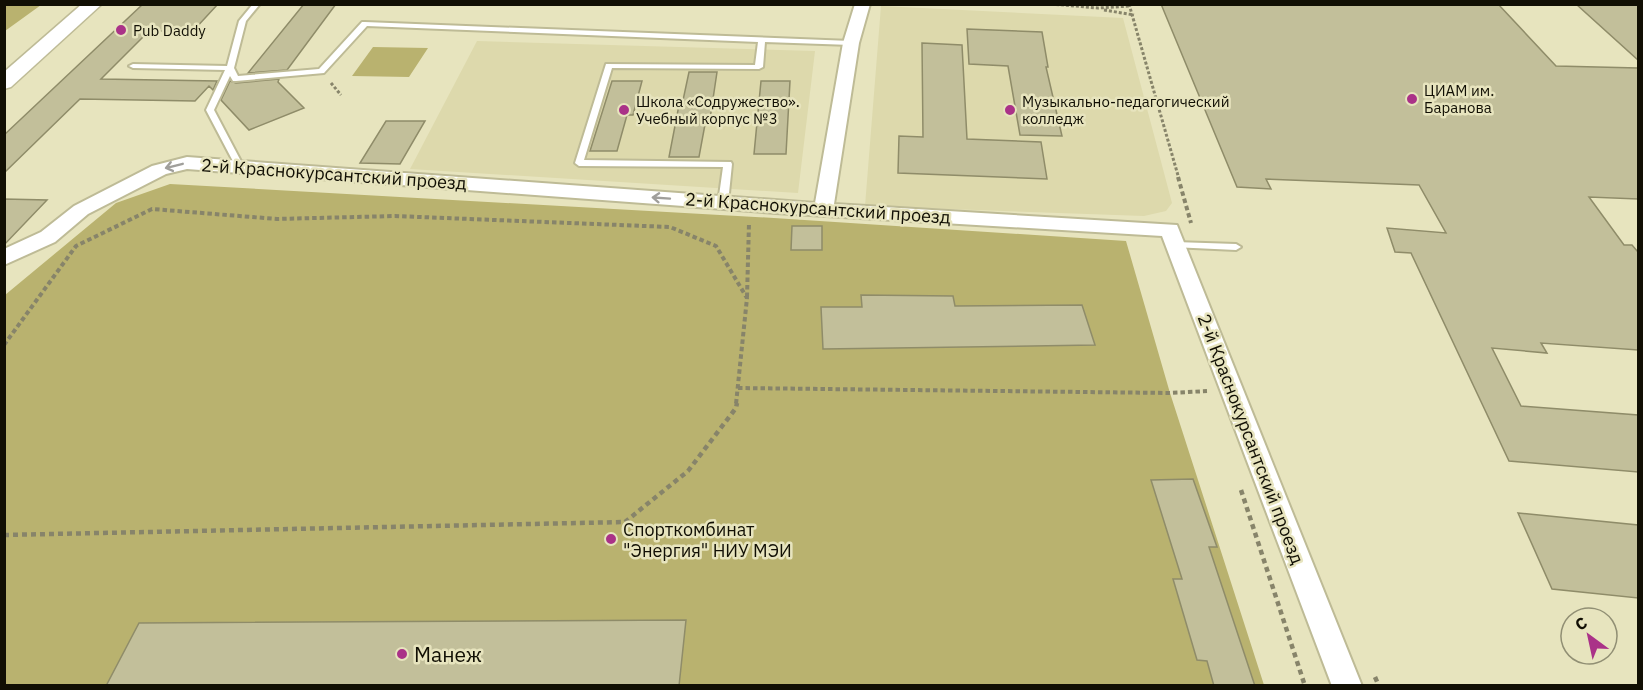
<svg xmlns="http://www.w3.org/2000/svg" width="1643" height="690" font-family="'IBM Plex Sans',sans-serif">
  <rect width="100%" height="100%" fill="#e7e4be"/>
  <path fill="#ddd9ac" d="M881,6L1123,18L1172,203L1166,211L1144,216L865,206Z
    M477,41L815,51L798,193L410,169Z"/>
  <path fill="#b9b26f" d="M4,5L5,4L41,5L5,31Z
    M373,47L428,48L409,77L352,76Z
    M170,184L774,218L1126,241L1170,393L1264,685L5,686V295L116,203Z"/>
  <path fill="#c2bf9a" stroke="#8f8c69" stroke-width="1.5" d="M143,4H218L193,31H149L101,79L217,81L213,90L209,86L195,101L80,99L4,173V135Z
    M304,4H336L287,70L248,73Z
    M1161,4H1498L1556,66L1638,68V199L1589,197L1624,245H1632L1638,252V350L1541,343L1547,353L1492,348L1521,406L1638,415V472L1509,461L1411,253L1395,252L1387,228L1446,233L1419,185L1266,179L1271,189L1237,187Z
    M1576,4H1638V60Z
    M967,29L1042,32L1048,67H1046L1062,136L1020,135L1008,66L969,64Z
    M922,43L962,45L967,139L1041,142L1047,179L898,173L899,136L923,137Z
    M689,72H717L710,119H706L699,157H669L679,105H682Z
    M279,79L278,82L304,108L249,130L221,100L230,81L236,83Z
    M612,81H642L633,115H627L617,151H590Z
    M761,81H790L786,154H754Z
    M386,121H425L400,164L360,163Z
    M4,199L47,200L4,245Z
    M792,226H822V250H791Z
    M861,295L953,296L955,306L1082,305L1095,345L823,349L821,307H862Z
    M1193,479L1217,547H1209L1255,686H1214L1207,661L1197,660L1173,579H1182L1151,480Z
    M1518,513L1638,525V598L1552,589Z
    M686,620L679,686H106L139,623Z"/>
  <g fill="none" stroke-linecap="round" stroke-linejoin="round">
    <g stroke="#bebb96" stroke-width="4">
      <path id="service" d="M253,4H260L246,21L234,68L238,76L319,69L362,22H365L851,41L855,43L851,45L765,42L763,67L759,69L612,68L584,160L731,162L732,164L728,203L723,206L718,203L723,167L579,166L575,163L606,64L755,65L758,42L367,26L324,73L236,81H233L230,76L214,110L244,167L240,170L236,167L206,110L225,70L133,68L129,66L133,64L227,66L239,21Z
        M1175,242L1236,244L1241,247L1236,250L1172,247L1170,245Z"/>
    </g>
    <g stroke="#bebb96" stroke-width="4">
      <path id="minor" d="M855,4H870L859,43L834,204L1177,225L1362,686H1332L1162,236L776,213L187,169L166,174L88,214L55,242L4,265V249L41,232L74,206L152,166L187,157L815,203L843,43Z"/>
    </g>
    <g stroke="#bebb96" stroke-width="3">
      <path id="tertiary" d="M82,4H102L11,87L4,89V72Z"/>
    </g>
    <path stroke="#87846a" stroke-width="3" stroke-dasharray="3 2" stroke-linecap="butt" d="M1051,4L1098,8L1130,6
      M1129,4L1179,179
      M1104,10L1134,15
      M331,83L341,95"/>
    <path stroke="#87846a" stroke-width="4" stroke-dasharray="4.5 3" stroke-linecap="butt" d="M1178,177L1191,223
      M747,297L749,223
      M4,345L76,246L152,209L277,219L395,216L670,227L716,246L747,298L736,404
      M738,388L1170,393L1207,391"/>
    <path stroke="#87846a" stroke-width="4.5" stroke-dasharray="5 4" stroke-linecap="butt" d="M1241,490L1305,686
      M4,535L625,522L688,471L736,408L737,403
      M1375,677L1379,686"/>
    <use href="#service" fill="#fff" fill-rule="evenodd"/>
    <use href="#minor" fill="#fff" fill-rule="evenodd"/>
    <use href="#tertiary" fill="#fff" fill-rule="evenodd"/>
  </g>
  <defs><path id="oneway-shaft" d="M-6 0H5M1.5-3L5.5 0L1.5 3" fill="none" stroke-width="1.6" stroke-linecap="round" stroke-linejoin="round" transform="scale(1.5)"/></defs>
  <g stroke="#a09f9b">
    <use href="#oneway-shaft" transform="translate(174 166) rotate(166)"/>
    <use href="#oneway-shaft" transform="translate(661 198) rotate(-176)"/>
  </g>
  <g fill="#aa3288" stroke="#e7e4be" stroke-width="2">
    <circle cx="121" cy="30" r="6"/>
    <circle cx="1412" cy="99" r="6"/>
    <circle cx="624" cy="110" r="6"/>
    <circle cx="1010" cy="110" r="6"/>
    <circle cx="611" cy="539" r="6"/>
    <circle cx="402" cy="654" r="6"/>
  </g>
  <g text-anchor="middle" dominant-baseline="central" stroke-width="5" stroke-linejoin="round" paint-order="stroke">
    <g font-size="15" fill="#110f04" stroke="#e7e4be" text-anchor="start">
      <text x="133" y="30">Pub Daddy</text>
      <text x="1424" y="90">ЦИАМ им.<tspan x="1424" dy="17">Баранова</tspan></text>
      <text x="636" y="101">Школа «Содружество».<tspan x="636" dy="17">Учебный корпус №3</tspan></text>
      <text x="1022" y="101">Музыкально-педагогический<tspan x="1022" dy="17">колледж</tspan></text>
    </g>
    <g font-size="18" fill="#110f04" stroke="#e7e4be">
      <text transform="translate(334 174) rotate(4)">2-й Краснокурсантский проезд</text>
      <text transform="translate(818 208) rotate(4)">2-й Краснокурсантский проезд</text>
      <text transform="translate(1251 439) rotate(69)">2-й Краснокурсантский проезд</text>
    </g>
    <g font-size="18" fill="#110f04" stroke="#e7e4be" text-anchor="start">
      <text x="623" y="529">Спорткомбинат<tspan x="623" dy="21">"Энергия" НИУ МЭИ</tspan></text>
    </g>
    <g font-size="21" fill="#110f04" stroke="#e7e4be" text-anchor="start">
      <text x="414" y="654">Манеж</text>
    </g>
  </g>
  <rect width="1643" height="690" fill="none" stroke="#110f04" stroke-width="12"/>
  <g transform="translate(1589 636) rotate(327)"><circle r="28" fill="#e7e4be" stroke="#918f74" stroke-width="1.5"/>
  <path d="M0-4.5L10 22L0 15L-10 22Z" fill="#aa3288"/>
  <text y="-9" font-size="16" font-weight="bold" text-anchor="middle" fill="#110f04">С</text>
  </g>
</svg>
